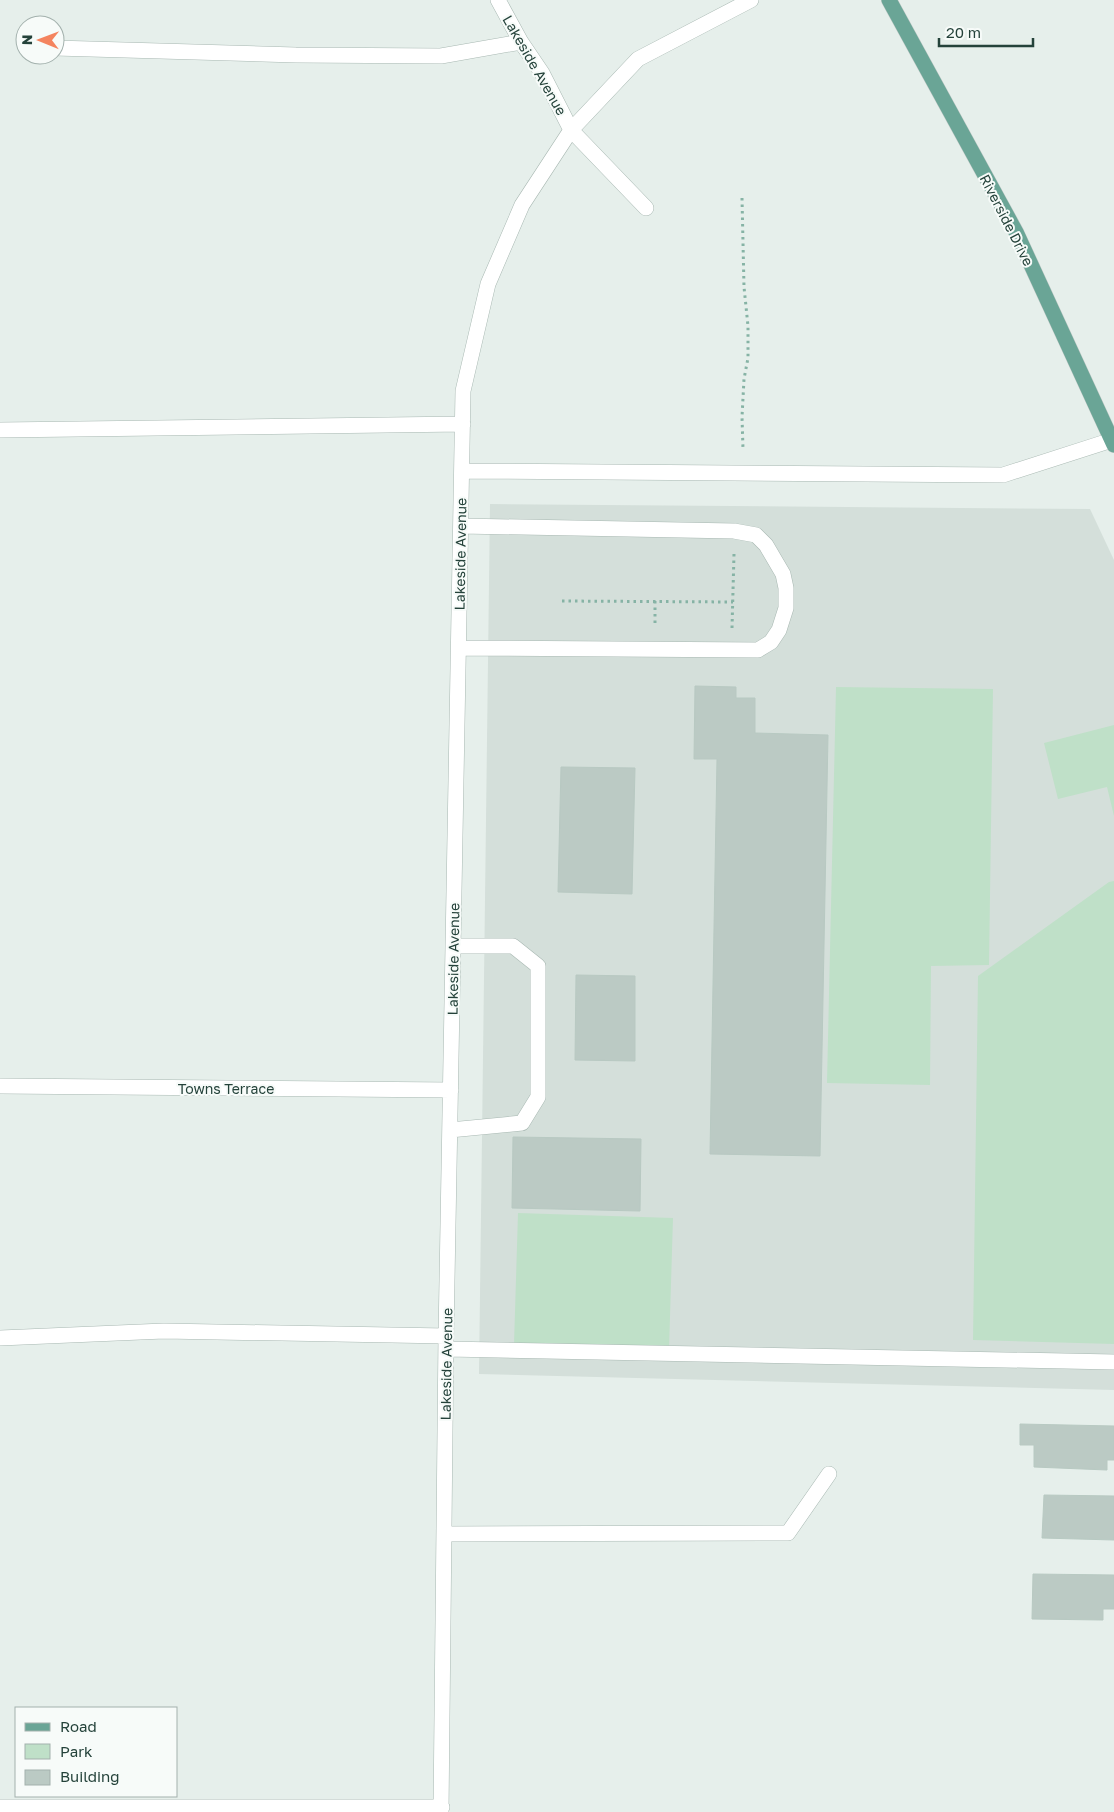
<svg xmlns="http://www.w3.org/2000/svg" width="1114" height="1812" font-family="'Golos Text',sans-serif">
  <rect width="100%" height="100%" fill="#e6efeb"/>
  <path fill="#d4dfda" d="M490,504L1090,509L1114,560V1390L479,1374Z"/>
  <path fill="#bfe0c8" d="M836,687L993,689L989,965L931,966L930,1085L827,1083Z
    M1114,725V816L1107,787L1058,799L1044,743Z
    M1114,881V1344L973,1340L978,976L1109,882Z
    M518,1213L673,1218L669,1350L514,1345Z"/>
  <path fill="#bbcac4" stroke="#b8c9c2" d="M695,686L736,687V698H755V733L828,735L820,1156L710,1154L717,759H694Z
    M561,767L635,768L632,894L558,892Z
    M576,975L635,976V1061L575,1060Z
    M513,1137L641,1139L640,1211L512,1208Z
    M1020,1424L1114,1426V1460H1107V1470L1034,1467V1445H1020Z
    M1044,1495L1114,1496V1540L1042,1538Z
    M1033,1574L1114,1575V1609H1103V1620L1032,1619Z"/>
  <g fill="none" stroke-linecap="round" stroke-linejoin="round">
    <g stroke="#a8b8b2" stroke-width="16">
      <path id="minor" d="M498,0L521,42L542,73L571,130L646,208
        M55,48L296,55L441,56L521,42
        M0,430L463,424
        M462,471L1003,475L1112,440
        M459,648L758,650L771,642L779,630L786,608V588L783,574L766,545L756,535L734,531L461,526
        M0,1086L451,1090
        M450,1130L522,1123L538,1097V966L513,946H454
        M0,1338L164,1331L446,1336
        M447,1349L1114,1362
        M444,1534L788,1533L829,1474
        M0,1807H442
        M441,1812L446,1336L463,391L488,284L522,205L571,130L638,59L751,0"/>
    </g>
    <g stroke="#c2cac8" stroke-width="16">
      <path id="major" d="M889,0L1016,232L1114,445"/>
    </g>
    <path stroke="#86b3a5" stroke-width="3" stroke-dasharray="2.5 4" stroke-linecap="butt" d="M742,198L744,287L748,326V358L744,379L742,417L743,449
      M562,601L733,602
      M655,601V626
      M732,628L734,554"/>
    <use href="#minor" stroke="#fff" stroke-width="15"/>
    <use href="#major" stroke="#6aa596" stroke-width="15"/>
  </g>
  <g text-anchor="middle" dominant-baseline="central" stroke-width="4" stroke-linejoin="round" paint-order="stroke">
    <g font-size="14" fill="#24423a" stroke="#f7fbf9">
      <text transform="translate(535 65) rotate(60)">Lakeside Avenue</text>
      <text transform="translate(1007 220) rotate(63)">Riverside Drive</text>
      <text transform="translate(460 554) rotate(-89)">Lakeside Avenue</text>
      <text transform="translate(453 959) rotate(-89)">Lakeside Avenue</text>
      <text x="226" y="1088">Towns Terrace</text>
      <text transform="translate(446 1364) rotate(-89)">Lakeside Avenue</text>
    </g>
  </g>
  <rect x="15" y="1707" width="162" height="90" fill="#f7fbf9" stroke="#a3b1ad"/>
  <rect x="25" y="1723" width="25" height="8" fill="#6aa596" stroke="#a3b1ad"/>
  <text x="60" y="1732" font-size="15" fill="#24423a">Road</text>
  <rect x="25" y="1744" width="25" height="15" fill="#bfe0c8" stroke="#a3b1ad"/>
  <text x="60" y="1757" font-size="15" fill="#24423a">Park</text>
  <rect x="25" y="1770" width="25" height="15" fill="#bbcac4" stroke="#a3b1ad"/>
  <text x="60" y="1782" font-size="15" fill="#24423a">Building</text>
  <g transform="translate(40 40) rotate(271)"><circle r="24" fill="#f7fbf9" stroke="#a3b1ad"/>
  <path d="M0-4L9 19L0 12L-9 19Z" fill="#f4845f"/>
  <text y="-8" font-size="14" font-weight="bold" text-anchor="middle" fill="#24423a">N</text>
  </g>
  <path d="M939 38v8h94v-8" fill="none" stroke="#24423a" stroke-width="2.5"/>
  <text x="946" y="38" font-size="15" fill="#24423a" stroke="#f7fbf9" stroke-width="4" paint-order="stroke">20 m</text>
</svg>
